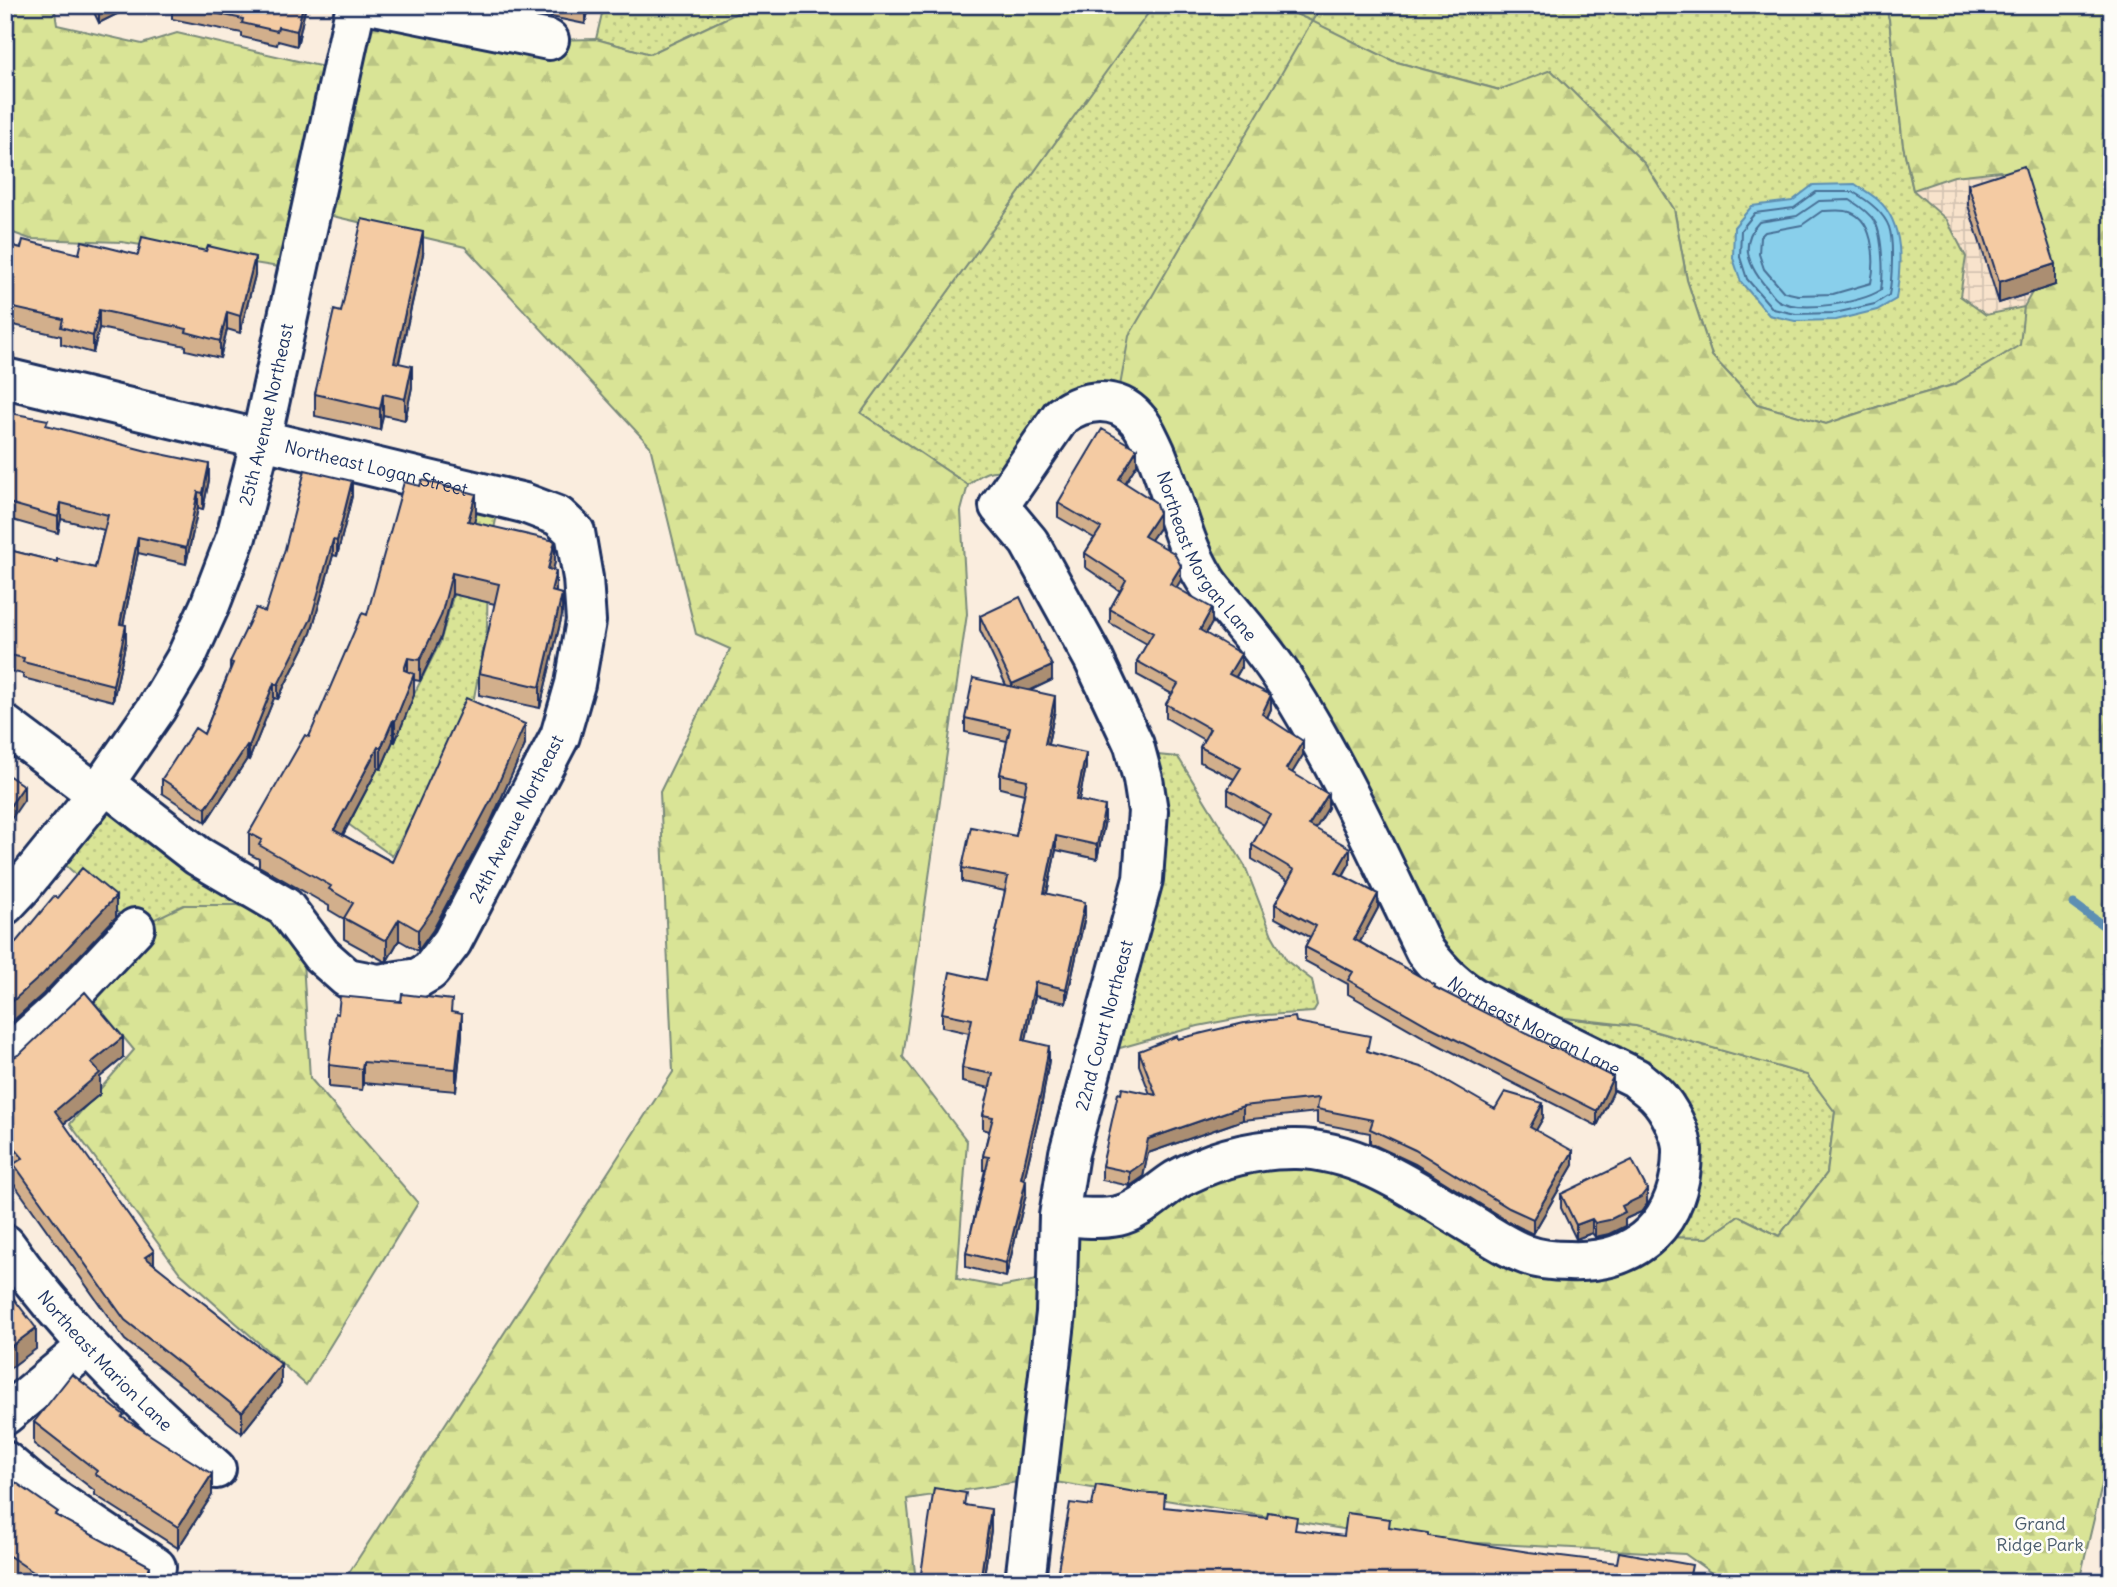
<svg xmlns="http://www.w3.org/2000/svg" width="2117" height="1587" font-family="Delius,sans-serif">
  <defs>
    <pattern id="industrial-grid" width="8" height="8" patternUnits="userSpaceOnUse" patternTransform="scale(1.75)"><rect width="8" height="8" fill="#f8e3cc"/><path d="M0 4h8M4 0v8" fill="none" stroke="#d4c3b2"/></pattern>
    <pattern id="grass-dots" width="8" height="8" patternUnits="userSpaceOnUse" patternTransform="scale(1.75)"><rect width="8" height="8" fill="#d9e496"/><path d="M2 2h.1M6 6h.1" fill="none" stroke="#bac484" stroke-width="1.8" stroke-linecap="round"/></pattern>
    <pattern id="forest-firs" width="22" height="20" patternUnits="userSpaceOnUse" patternTransform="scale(1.75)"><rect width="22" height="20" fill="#d9e496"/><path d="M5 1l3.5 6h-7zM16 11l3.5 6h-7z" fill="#bac484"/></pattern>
    <pattern id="garden-furrows" width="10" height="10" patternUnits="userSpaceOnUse" patternTransform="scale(1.75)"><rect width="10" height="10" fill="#d9e496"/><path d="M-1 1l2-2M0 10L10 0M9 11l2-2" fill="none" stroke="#bac484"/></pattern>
  </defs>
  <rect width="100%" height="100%" fill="#faedde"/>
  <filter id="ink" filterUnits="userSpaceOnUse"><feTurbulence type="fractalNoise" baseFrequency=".0143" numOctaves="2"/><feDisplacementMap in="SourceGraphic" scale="14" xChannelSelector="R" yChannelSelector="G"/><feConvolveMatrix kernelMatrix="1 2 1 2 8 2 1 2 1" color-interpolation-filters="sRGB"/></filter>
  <g filter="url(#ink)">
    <path fill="url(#industrial-grid)" d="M2000,171L2022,185L2037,283L2024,307L1986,315L1960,296L1966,257L1947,220L1913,190L1954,176Z"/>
    <path fill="url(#grass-dots)" stroke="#7a8a7a" stroke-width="2" d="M604,5H754L650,54L596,39Z
      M1153,5H1275L1312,21L1322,5H1885L1889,19L1903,145L1913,190L1947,220L1966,257L1960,296L1986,315L2024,307L2021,345L1953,385L1889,403L1826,424L1757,404L1712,356L1687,280L1674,209L1500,90L1393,61L1312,22L1123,408L1109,402L1008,472C990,468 982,473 968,485L861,413Z
      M482,492L501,497L488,556L487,629L473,703L392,856L348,824L440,643Z
      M1136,753L1178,757L1245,866L1272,935L1287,961L1312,980L1317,1005L1313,1012L1250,1016L1198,1026L1095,1055L1143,879Z
      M97,794L285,907L135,928L51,852Z
      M1480,1001L1557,1017L1636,1026L1808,1075L1835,1112L1827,1173L1779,1236L1739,1216L1708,1238L1650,1237L1672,1120Z"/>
    <path fill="url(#forest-firs)" stroke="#7a8a7a" stroke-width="2" d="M5,5H54L57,25L142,44L177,33L341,71L356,5L549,40L596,39L650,54L754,5H1154L861,413L968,485L961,511L967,614L903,1057L967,1141L957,1279L1000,1287L1057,1276L1059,1216L1291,1149L1529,1256L1650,1237L1708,1238L1739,1216L1779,1236L1827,1173L1835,1112L1807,1075L1636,1026L1557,1017L1480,1001L1460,990L1123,408L1120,386L1129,336L1312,21L1393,61L1499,90L1551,70L1645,164L1674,209L1687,280L1712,356L1757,404L1826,424L1889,403L1953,385L2020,345L2024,307L2037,283L2022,185L2000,171L1954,176L1913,190L1903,145L1889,19L1885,5H2112V1443L2079,1582H1724L1685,1554L1404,1539L1037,1479L907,1499L916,1582H343L673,1072L660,792L730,649L696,634L650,446L465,247L311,211L298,270L122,242L30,239L5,230Z
      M184,905H238L301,928L310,1078L418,1203L306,1385L180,1273L70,1124L134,1050L81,986L136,928Z"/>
    <path fill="url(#garden-furrows)" stroke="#7a8a7a" stroke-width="2" d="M1275,5H1322L1312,21Z"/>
    <path fill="#89cfeb" stroke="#5d8fb3" stroke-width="2" d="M1855,184C1862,189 1871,194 1878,200C1905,224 1901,267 1896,299L1877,310L1836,320L1795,321L1769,315L1741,282L1733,258L1734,227L1752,206L1792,201L1813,185Z"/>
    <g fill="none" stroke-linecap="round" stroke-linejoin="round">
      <path stroke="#476f96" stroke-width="2" d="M1853,192C1867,200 1883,211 1889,227C1894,241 1892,280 1889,295L1875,304L1835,313L1796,314L1773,309L1747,279L1740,257L1741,230L1755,213L1794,208L1816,192Z
        M1850,200C1877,217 1880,225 1882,256C1883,268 1883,278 1881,290C1860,303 1801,313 1779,301C1775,299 1771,293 1768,289C1750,269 1738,244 1759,222L1797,216L1819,201Z
        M1822,211C1829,211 1838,210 1845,211C1874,215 1876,260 1871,283L1833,294L1798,295L1784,292L1764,269L1759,254L1760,237L1765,232L1802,225Z"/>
      <path stroke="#5d8fb3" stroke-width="9" d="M2074,904L2112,932"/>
      <g stroke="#1b2f5e" stroke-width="44">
        <g id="minor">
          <path d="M375,5L549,40"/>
          <path id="s1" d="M5,378L524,503L558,516L575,532L583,578L586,621L575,684L560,736L452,942L430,971L418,978L378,984L347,978L321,955L285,907L198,856L104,783"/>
          <path d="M5,725L97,794"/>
          <path id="s2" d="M5,905L21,888L97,794L156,709L185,660L210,605L236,537L261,440L356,5"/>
          <path d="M5,1058L58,1010L135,928"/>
          <path id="s3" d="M5,1244C65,1329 138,1400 216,1469"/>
          <path d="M5,1415L87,1347"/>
          <path d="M5,1461L33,1485L156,1567"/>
          <path id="s4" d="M1025,1582L1056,1313L1059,1216L1069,1153L1143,879L1148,811L1143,779L1134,745L1093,658L1029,542L999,506L1061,416C1084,399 1116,395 1137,419C1145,427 1150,441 1155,451C1173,493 1181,540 1205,579C1212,591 1223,601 1232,612C1251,635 1271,658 1286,683C1340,768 1381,861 1425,951C1442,973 1457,988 1480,1001L1636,1078C1642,1084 1650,1089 1656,1095C1668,1107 1683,1135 1682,1152C1681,1221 1639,1264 1569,1261C1555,1261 1540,1260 1527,1255C1507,1248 1489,1235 1471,1224C1418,1192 1358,1148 1293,1149C1252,1149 1212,1160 1176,1180C1157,1192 1140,1211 1118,1216C1099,1220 1078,1217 1059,1216"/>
        </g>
      </g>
      <use href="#minor" stroke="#fdfcf7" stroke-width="38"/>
    </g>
    <path fill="#d2af8c" stroke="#1b2f5e" stroke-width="2" d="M81,5H135L99,23L92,8L85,12Z
      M155,5H306L297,46L278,41L277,45L242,37V33L172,19V10Z
      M517,5H590L585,24L517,10Z
      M1968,184L2055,285L1999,303L1968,205Z
      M5,244L21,248L79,254L138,255L255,275L240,333L227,329L220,358L186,350V346L99,328L93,353L61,344V336L5,323Z
      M423,254L399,363L412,387L405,420L383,415L380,430L315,416V394L341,312Z
      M5,412L209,480L203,509L198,508L186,564L138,553L123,625L126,641L113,701L23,678V674L5,670V549L57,562L95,568L104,530L61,519L58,533L5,518Z
      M1137,464L1125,483L1159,528L1151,540L1181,580L1176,587L1212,623L1206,633L1241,668L1236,677L1271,709L1267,718L1303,755L1292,773L1328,808L1315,829L1350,863L1343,876L1378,908L1360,942L1435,987L1613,1092L1597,1126L1427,1039L1348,994V984L1305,961V947L1310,937L1275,918V904L1288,881L1252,859V845L1264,825L1228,804V789L1234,779L1200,762V747L1204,740L1166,718V704L1172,694L1137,675V661L1147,644L1110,623V609L1120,591L1085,567V553L1094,538L1058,517V503Z
      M352,496L337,556L333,555L311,633L278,699L274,698L249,760L247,759L206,822L162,793V779L204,734L230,669V662L265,612Z
      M476,515L474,523L555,562L553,570L556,592L562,615L540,708L479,695V673L495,604L452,594L441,637L420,681L414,680V695L395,742L393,741L381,769L378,768L343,835L392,862L525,745L491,821L433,930L418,951L399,940L387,961H384L344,939V919L329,910V906L259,866V859L249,854V833L309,737L367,615Z
      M980,616L1052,680L1031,690L1055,710L1048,744L1086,767L1079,800L1105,820L1097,859L1056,850L1047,893L1085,916L1066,1003L1035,996L1025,1041L1049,1060L1041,1108L1024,1179L1026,1194L1006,1277L966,1267V1253L985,1170H983V1156L989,1131L983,1129V1115L990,1088L962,1082V1068L969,1033L942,1027V1013L986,980L1005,891L962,882V868L1016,836L1024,794L1000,788V774L1007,741L965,732V718L1006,685L980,630Z
      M452,1013L462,1035L456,1091L363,1083L362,1090L329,1087V1065Z
      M1296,1022L1370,1052L1495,1109L1543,1118L1536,1130L1573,1165L1533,1234L1509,1222L1415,1164L1370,1143V1133L1317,1123V1112L1243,1120L1148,1153L1143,1177L1130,1186L1102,1180V1166L1121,1094H1150L1139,1065V1051L1178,1039Z
      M5,1058H123L100,1077V1094L64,1124L154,1264L281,1384L242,1433L125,1340L14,1184V1169L5,1158Z
      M1561,1194L1647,1204L1641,1212L1625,1219V1226L1609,1234L1595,1237L1592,1233L1576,1239L1561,1208Z
      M124,1419L212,1495L178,1548L95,1495V1491L34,1444V1422Z
      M5,1475L58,1516L150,1582H16L5,1574Z
      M966,1505L991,1530L983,1582H921V1574Z"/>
    <path fill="#ab8e72" stroke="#1b2f5e" stroke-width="2" d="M85,5H92V8L85,12Z
      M106,5H135L99,23V8Z
      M303,5H306L297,46V31Z
      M586,5H590L585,24V9Z
      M423,232V254L394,383V362Z
      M255,257V275L240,333V316Z
      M2055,264V285L1999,303V282Z
      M99,310V328L93,353V336Z
      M227,312V329L220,358V341Z
      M412,366V387L405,420V399Z
      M383,394V415L380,430V409Z
      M1137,449V464L1119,493V479Z
      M209,464V480L203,509V493Z
      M352,481V496L337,556V541Z
      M198,492V508L186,564V548Z
      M476,494V515L468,543V521Z
      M61,503V519L58,533V517Z
      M1159,513V528L1144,550V536Z
      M138,537V553L120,640V624Z
      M333,540V555L311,633L278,699V685Z
      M555,541V562L548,590V569Z
      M1181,566V580L1170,598V584Z
      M556,571V592L551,612V591Z
      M452,573V594L441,637L420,681V660Z
      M562,594V615L540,708V687Z
      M1212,608V623L1200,644V630Z
      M126,625V641L113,701V685Z
      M1241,654V668L1229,688V674Z
      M408,658V679L404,670Z
      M1052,666V680L1012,699V684Z
      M414,674V695L395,742V721Z
      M274,683V698L249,760V746Z
      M1271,695V709L1262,728V714Z
      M1055,696V710L1045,758V744Z
      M393,720V741L381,769V748Z
      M525,724V745L491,821L433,930L418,951V930Z
      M1303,741V755L1286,783V769Z
      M247,745V759L206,822V808Z
      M378,747V768L334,851V830Z
      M1086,753V767L1076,814V800Z
      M24,786V800L5,828V813Z
      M1328,794V808L1309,840V825Z
      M1105,806V820L1097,859V845Z
      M1056,836V850L1044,907V893Z
      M1350,848V863L1336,887V872Z
      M1378,894V908L1354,953V939Z
      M116,896V917L43,994L5,1028V1008Z
      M1085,902V916L1066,1003V989Z
      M399,919V940L387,961V939Z
      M1035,982V996L1023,1055V1040Z
      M462,1014V1035L456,1091V1069Z
      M123,1037V1058L100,1077V1094L55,1131V1111L91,1063Z
      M1049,1046V1060L1041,1108L1021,1193V1178Z
      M363,1062V1083L362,1090V1069Z
      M1613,1077V1092L1597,1126V1111Z
      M1543,1103V1118L1530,1141V1127Z
      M1243,1106V1120L1148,1153L1143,1177L1130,1186V1172L1148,1139Z
      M1573,1151V1165L1533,1234V1219Z
      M1026,1180V1194L1006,1277V1263Z
      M1647,1189V1204L1641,1212L1625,1219V1226L1609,1234L1595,1237V1223Z
      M1592,1219V1233L1576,1239V1225Z
      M154,1251V1271L145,1257Z
      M36,1328V1349L5,1372V1351Z
      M281,1364V1384L242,1433V1412Z
      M212,1474V1495L178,1548V1527Z
      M991,1509V1530L983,1582H980Z
      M150,1566V1582H142Z"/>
    <path fill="#f4cba3" stroke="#1b2f5e" stroke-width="2" d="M176,5H303L297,31L278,27L277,31L242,23L243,19Z
      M564,5H586L585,9Z
      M2024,166L2055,264L1999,282L1968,184Z
      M362,219L423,232L394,362L412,366L405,399L383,394L380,409L315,394L334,310L341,312Z
      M142,237L206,251L208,246L255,257L240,316L227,312L220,341L186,332L187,329L99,310L93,336L61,327L63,319L5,306V244L21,248L23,240L79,254L82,241L138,255Z
      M5,412L48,420L46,425L151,452L209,464L203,493L198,492L186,548L138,537L120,624L126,625L113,685L23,662L24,658L5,654V549L57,562V559L95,568L108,515L61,503L58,517L5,502Z
      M1102,429L1137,449L1119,479L1155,502L1159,513L1144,536L1174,553L1181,566L1170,584L1212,608L1200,630L1241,654L1229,674L1271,695L1262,714L1303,741L1286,769L1328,794L1309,825L1350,848L1336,872L1378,894L1354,939L1435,985L1434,987L1613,1077L1597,1111L1427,1025L1348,980L1353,972L1305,947L1316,926L1275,904L1294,870L1252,845L1270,814L1228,789L1241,768L1200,747L1210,729L1166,704L1178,684L1137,661L1153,633L1110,609L1126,580L1085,553L1101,528L1058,503Z
      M305,470L352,481L337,541L333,540L311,619L278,685L274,683L249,746L247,745L206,808L162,779L195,728L204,734L233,663L230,662L256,608L265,612L285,549Z
      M422,480L476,494L468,521L555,541L548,569L556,571L551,591L562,594L540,687L479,673L499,584L452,573L441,616L420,660L408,658L404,670L414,674L395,721L393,720L381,748L378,747L334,830L392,862L466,698L525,724L491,800L433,909L418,930L399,919L387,939L384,940L344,918L353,903L329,889L331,886L259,845L262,840L249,833L305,735L309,737L362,613L367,615L404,482L420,486Z
      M1020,597L1052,666L1012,684L980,616Z
      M973,678L1055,696L1045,744L1086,753L1076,800L1105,806L1097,845L1056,836L1044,893L1085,902L1066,989L1035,982L1023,1040L1049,1046L1041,1093L1021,1178L1026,1180L1006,1263L966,1253L989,1157L983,1156L993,1117L983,1115L993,1074L962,1068L972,1019L942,1013L950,972L986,980L1008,877L962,868L971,827L1016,836L1027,780L1000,774L1010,728L965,718Z
      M5,773L24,786L5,813Z
      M82,868L116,896L43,974L5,1008V943L11,948L54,896L57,898Z
      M85,992L123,1037L91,1063L100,1073L55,1111L154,1251L145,1257L281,1364L242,1412L125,1320L14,1164L23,1158L5,1137V1058L10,1059L20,1054Z
      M402,994L452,1000L451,1012L462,1014L456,1069L363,1062L362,1069L329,1065L335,1013L338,1014L340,996L401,1002Z
      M1295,1017L1296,1022L1370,1036L1367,1051L1424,1068L1495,1109L1505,1092L1543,1103L1530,1127L1573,1151L1533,1219L1509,1208L1415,1150L1370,1129L1373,1120L1317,1109L1319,1098L1243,1106L1148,1139L1143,1163L1130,1172L1102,1166L1118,1093L1121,1094L1122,1088L1156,1095L1139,1051L1177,1036L1178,1039L1244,1023Z
      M1632,1160L1647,1189L1641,1197L1622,1206L1625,1212L1609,1220L1595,1223L1592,1219L1576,1225L1561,1194Z
      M5,1287L36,1328L5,1351Z
      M72,1374L124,1415L122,1417L212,1474L178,1527L95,1474L97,1471L34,1422Z
      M5,1475L58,1512L55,1515L150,1566L142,1582H43L34,1577L36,1574L5,1553Z
      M1096,1485L1135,1492L1165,1494L1164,1507L1267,1518L1268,1512L1297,1517L1295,1530L1344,1536L1347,1513L1390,1519L1389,1527L1428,1533V1536L1529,1552L1617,1563L1619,1552L1692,1565L1689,1580L1696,1582L1056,1581L1070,1503L1092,1506Z
      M934,1488L966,1493L964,1505L991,1509L980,1582H948V1578L921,1574Z"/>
  </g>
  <g text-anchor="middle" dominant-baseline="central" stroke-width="5" stroke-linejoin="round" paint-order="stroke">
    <g font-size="18" fill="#1b2f5e" stroke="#fdfcf7">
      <text stroke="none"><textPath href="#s2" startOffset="564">25th Avenue Northeast</textPath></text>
      <text stroke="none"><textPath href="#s1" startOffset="382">Northeast Logan Street</textPath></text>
      <text stroke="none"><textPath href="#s4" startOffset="1475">Northeast Morgan Lane</textPath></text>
      <text transform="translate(516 819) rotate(-63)">24th Avenue Northeast</text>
      <text stroke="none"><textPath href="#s4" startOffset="2063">Northeast Morgan Lane</textPath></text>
      <text stroke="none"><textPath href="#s4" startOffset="564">22nd Court Northeast</textPath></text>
      <text stroke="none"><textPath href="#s3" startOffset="154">Northeast Marion Lane</textPath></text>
    </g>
    <g font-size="18" fill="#4a5c6c" stroke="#fdfcf7">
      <text x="2040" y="1523">Grand<tspan x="2040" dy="21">Ridge Park</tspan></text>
    </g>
  </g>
  <rect width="2117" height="1587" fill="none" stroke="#fdfcf7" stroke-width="28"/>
  <rect x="14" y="14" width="2089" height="1559" fill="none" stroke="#1b2f5e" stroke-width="2.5" filter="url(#ink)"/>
</svg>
